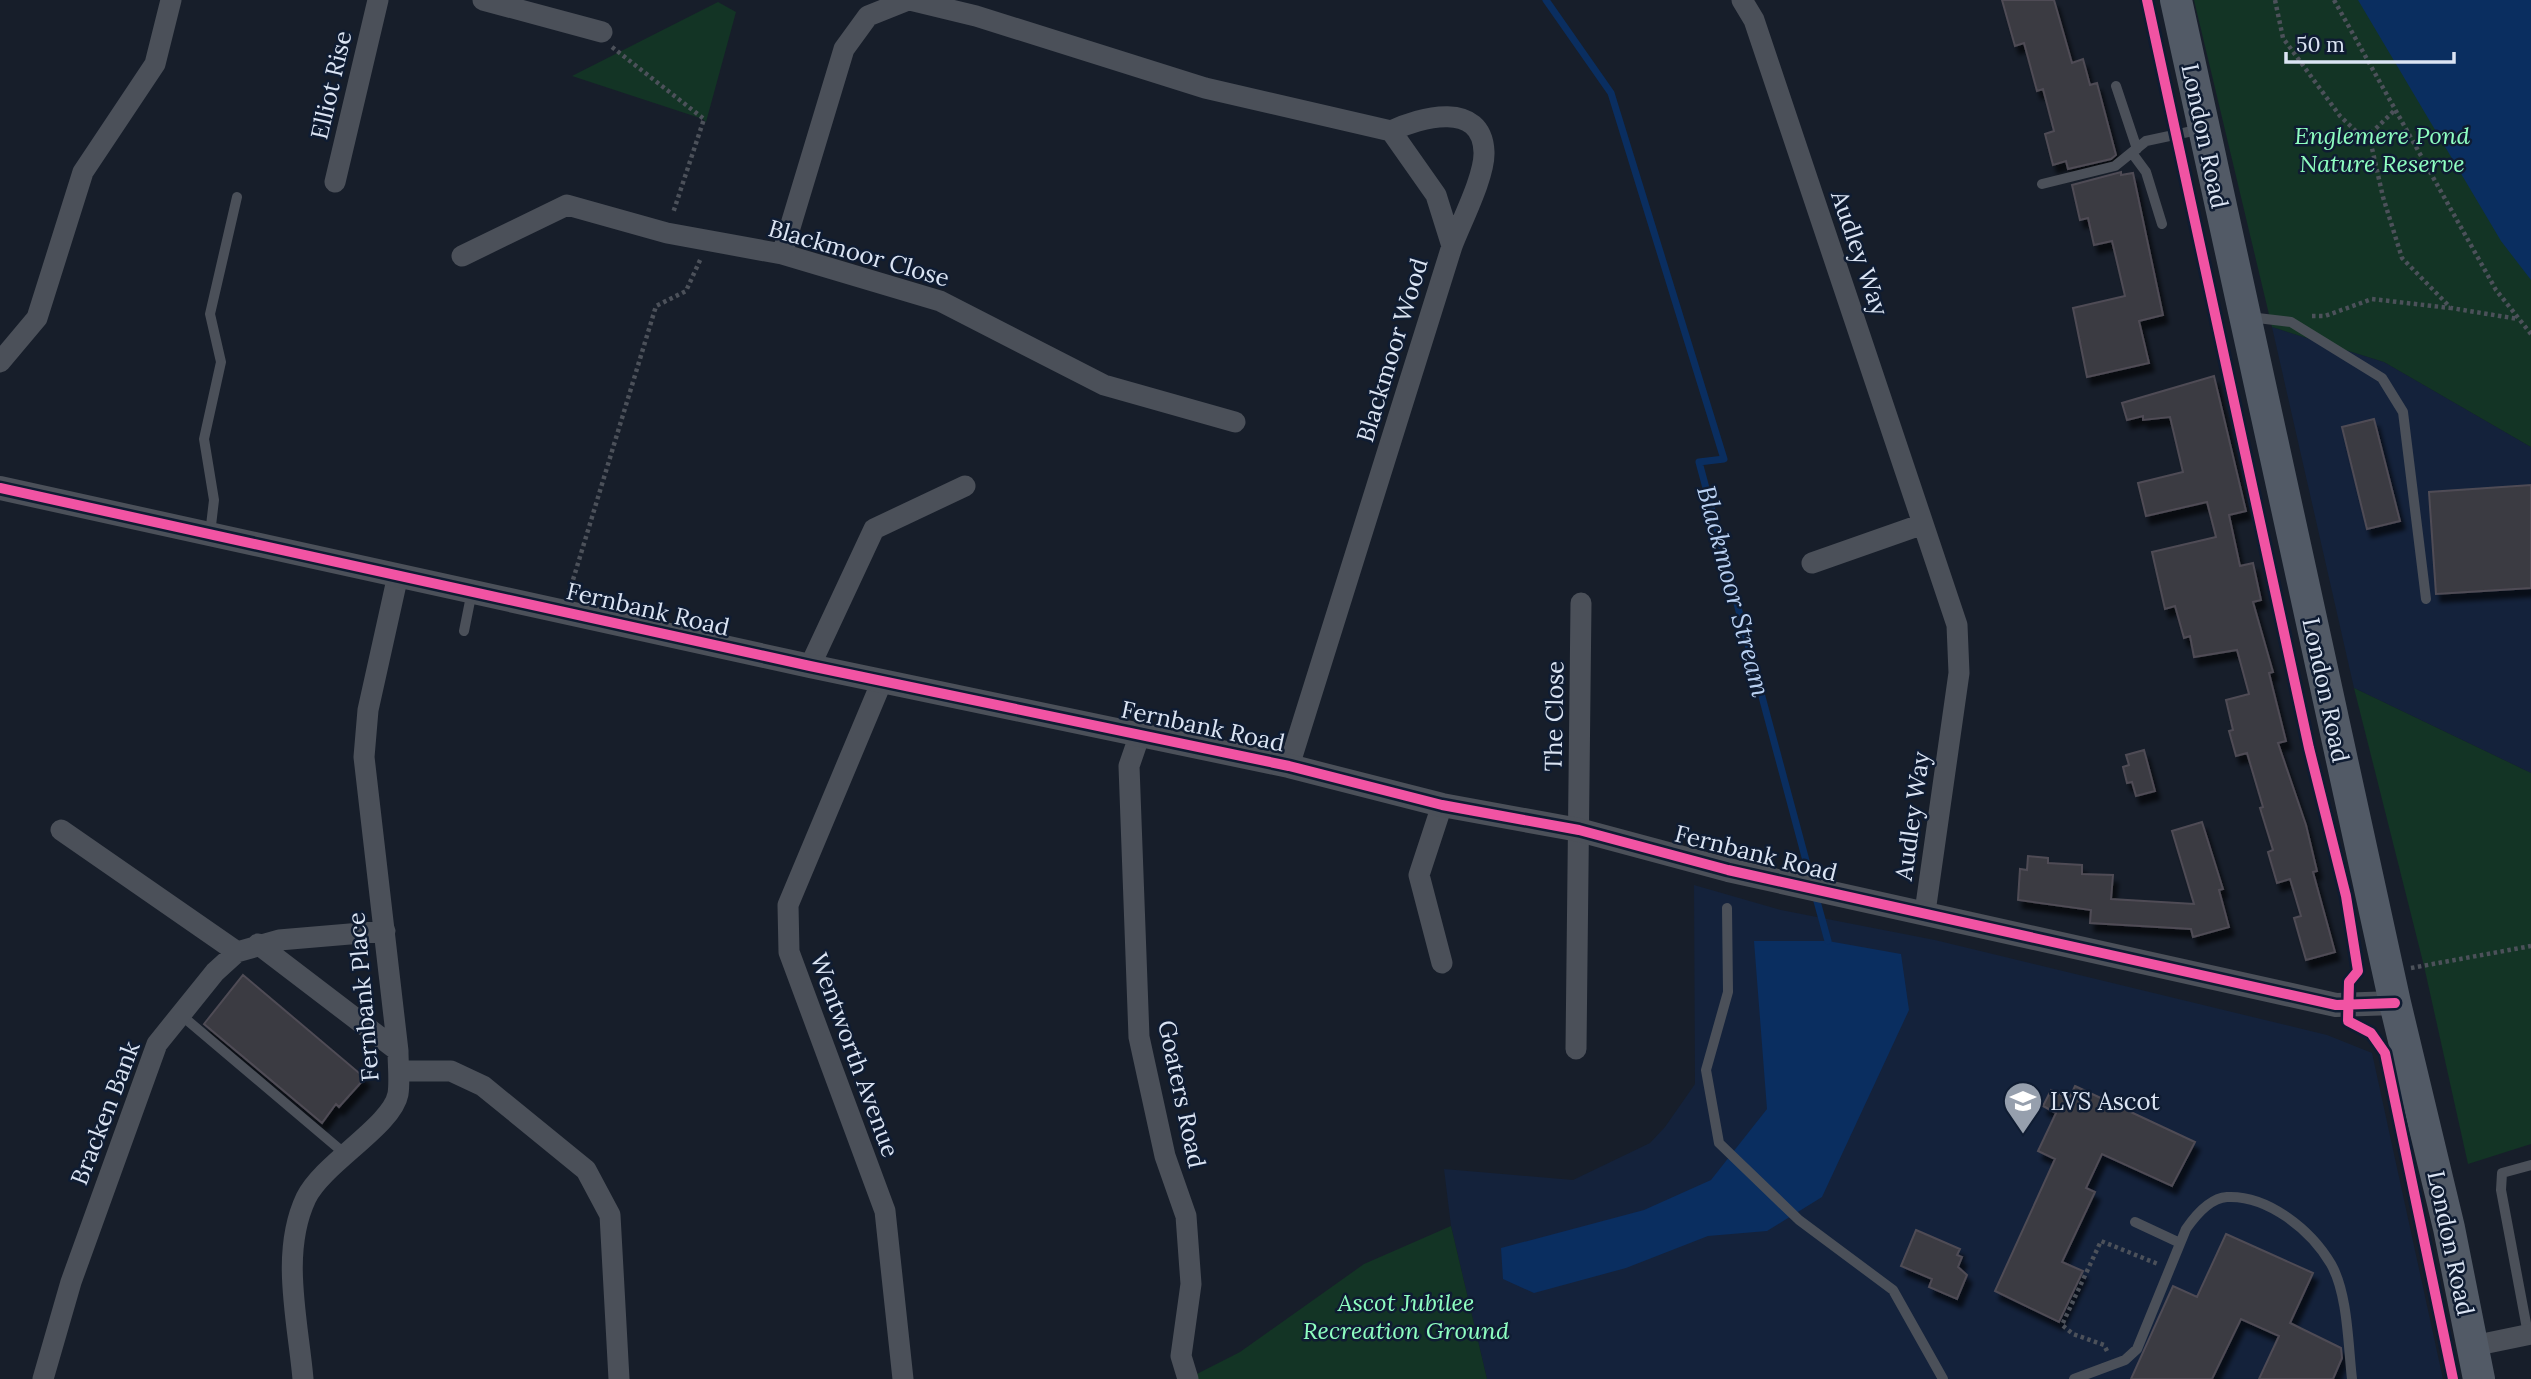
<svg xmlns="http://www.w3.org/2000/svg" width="2531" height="1379" font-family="Lora,serif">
  <defs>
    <filter id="shadow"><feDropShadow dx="4.5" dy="8" stdDeviation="2" flood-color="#0009"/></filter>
  </defs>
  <rect width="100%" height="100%" fill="#171e2a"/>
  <path fill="#14223b" d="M2272,327L2384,362L2531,447V773L2354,688Z
    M1694,885L1781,910L1935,940L2327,1035L2372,1053L2443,1379H1487L1451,1226L1444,1169L1573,1180L1650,1143L1665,1127L1695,1084Z"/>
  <path fill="#133425" d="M2194,0H2531V447L2384,362L2272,327Z
    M718,2L736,12L706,122L703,119L572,76Z
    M2354,688L2531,773V1144L2468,1164L2424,966Z
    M1451,1226L1487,1379H1187L1240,1352L1364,1264Z"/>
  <path fill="#0a2e60" d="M2358,0H2531V280L2501,241Z
    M1754,941H1828L1901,954L1909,1010L1822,1197L1767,1231L1708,1236L1626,1268L1534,1293L1503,1279L1501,1248L1644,1210L1711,1180L1767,1109Z"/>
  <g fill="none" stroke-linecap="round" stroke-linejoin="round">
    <path stroke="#0a2e60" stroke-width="7" d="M1546,0L1611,93L1724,459L1699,462L1812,883
      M1815,894L1828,941"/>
  </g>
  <path fill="#3b3a42" stroke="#4f4c55" stroke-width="2" filter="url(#shadow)" d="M2002,0H2054L2072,63L2083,59L2090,85L2097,83L2116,155L2111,159L2068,169L2066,161L2053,165L2045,134L2054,131L2043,89L2037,91L2024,43L2015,46Z
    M2121,172V175L2133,173L2163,315L2139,321L2149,363L2087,377L2073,308L2125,296L2112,241L2094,245L2088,218L2080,220L2072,185Z
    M2214,376L2246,511L2229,515L2240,566L2253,563L2261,600L2253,602L2273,672L2269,673L2286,741L2278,743L2306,825L2317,871L2313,872L2335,952L2306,960L2294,918L2301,916L2290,879L2277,883L2268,852L2273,850L2260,808L2263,807L2247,753L2236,756L2229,731L2233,730L2226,700L2249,694L2237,650L2194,657L2190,636L2184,638L2175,606L2165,609L2152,552L2216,537L2207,502L2146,516L2138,483L2183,472L2170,417L2143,420V416L2127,420L2122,403Z
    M2374,419L2400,521L2367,529L2342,427Z
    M2531,485V588L2436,594L2429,492Z
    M2144,750L2155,791L2136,796L2132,782L2127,783L2123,767L2129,765L2126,755Z
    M2202,822L2223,889L2219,890L2229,927L2193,937L2191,929L2090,923L2091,910L2018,900L2020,869L2027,870L2028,856L2048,858V863L2082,865V874L2113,875L2111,899L2194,904L2172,831Z
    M243,975L365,1078L339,1107L336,1104L322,1123L204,1024Z
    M2075,1086L2195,1142L2172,1186L2102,1154L2086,1188L2095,1192L2062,1262L2083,1271L2059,1322L1995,1291L2055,1159L2038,1151L2056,1113L2043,1106L2051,1090L2069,1099Z
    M1916,1230L1960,1249L1957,1255L1962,1257L1958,1267L1967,1275L1957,1299L1929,1287L1932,1279L1901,1266Z
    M2226,1234L2313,1273L2290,1323L2341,1348L2342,1358L2333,1379H2259L2279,1336L2241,1319L2212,1379H2131L2173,1286L2197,1297Z"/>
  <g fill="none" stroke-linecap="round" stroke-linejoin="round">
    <path stroke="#4c515a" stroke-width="4.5" stroke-dasharray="3.5 3.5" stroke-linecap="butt" d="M2275,0L2283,38L2340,116L2361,136L2369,135L2394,111
      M2334,0L2496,290L2531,334
      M612,47L704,119L673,213
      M2369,135L2383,197L2402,258L2451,308L2518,319
      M2312,316H2325L2372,299L2450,308
      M569,593L656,306L686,291L701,258
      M2411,968L2531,946
      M2107,1351L2104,1345L2073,1334L2062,1325L2101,1241L2158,1264"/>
    <path stroke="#4b5059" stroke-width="10" d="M2116,86L2137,149
      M2132,153L2146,172L2162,224
      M2042,184L2115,166L2146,141L2202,129
      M2249,317L2291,322L2382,378L2403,412L2426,599
      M210,534L214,500L204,439L221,362L210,314L237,197
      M464,631L472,591
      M1727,908L1728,992L1706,1070L1719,1143L1799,1220L1893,1290L1943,1379
      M181,1015L344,1153
      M2135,1222L2180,1243
      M2528,1334L2501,1190L2502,1173L2531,1165
      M2074,1379L2125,1360L2137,1349L2186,1229C2195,1216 2210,1198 2227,1197C2268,1195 2311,1230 2331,1264C2348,1294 2348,1345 2352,1379"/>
    <path stroke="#4b5059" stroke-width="21" d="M483,0L602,32
      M910,0L976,16L1205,88L1391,131L1436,195L1452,246L1289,766
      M1742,0L1754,20L1957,625L1959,673L1925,912
      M1391,131C1420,117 1482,100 1484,152C1485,176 1461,222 1452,246
      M335,182L378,0
      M782,254L844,49L868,16L908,0
      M462,256L567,205L667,233L782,254L940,301L1104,385L1235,422
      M0,362L37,318L83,172L155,64L171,0
      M1812,563L1923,524
      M810,666L874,529L965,486
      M882,681L788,905L789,952L885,1211L903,1379
      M1140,734L1129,766L1139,1037L1165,1156L1186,1216L1191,1284L1181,1356L1188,1379
      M1442,805L1419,875L1442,963
      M61,830L237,952
      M258,944L398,1051
      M1576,1049L1581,603
      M399,1071H451L483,1086L586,1170L610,1215L619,1379
      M2473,1346L2531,1334
      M43,1379L71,1282L157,1044L215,972L237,952L279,940L385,931
      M303,1379C298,1321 280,1253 306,1198C323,1163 392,1126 398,1094C400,1081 398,1065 398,1051L364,757L368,710L398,575"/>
    <path stroke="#4b5059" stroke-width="24" d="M0,488L810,666L1289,766L1442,805L1579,830L1728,870L2336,1005L2395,1003"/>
    <path stroke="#525a66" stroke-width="32" d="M2176,0L2395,1003L2449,1228L2479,1379"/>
    <g stroke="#0f1c32" stroke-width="15">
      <path id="cycleway" d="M2147,0L2309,748L2346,896L2358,971L2349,982L2348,1021L2371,1033L2385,1053L2453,1379
        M0,488L810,666L1289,766L1442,805L1579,830L1728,870L2336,1005L2395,1003"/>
    </g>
    <use href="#cycleway" stroke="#f153a3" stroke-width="10"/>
  </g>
  <defs>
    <g id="school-pin" transform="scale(2.0125)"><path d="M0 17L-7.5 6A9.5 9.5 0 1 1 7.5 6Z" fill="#969fad" stroke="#0f1c32"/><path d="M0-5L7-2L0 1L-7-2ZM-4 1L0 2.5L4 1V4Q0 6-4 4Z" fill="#fff"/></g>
  </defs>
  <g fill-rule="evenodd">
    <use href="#school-pin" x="2023" y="1101"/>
  </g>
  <g text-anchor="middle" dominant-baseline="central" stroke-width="5" stroke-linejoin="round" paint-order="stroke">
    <g font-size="24" fill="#dbe4f3" stroke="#0f1c32">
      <text transform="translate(331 85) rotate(-77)">Elliot Rise</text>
      <text transform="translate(2205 136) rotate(78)">London Road</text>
      <text transform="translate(859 253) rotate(16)">Blackmoor Close</text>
      <text transform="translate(1860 253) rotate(71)">Audley Way</text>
      <text transform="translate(1392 350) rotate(-73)">Blackmoor Wood</text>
      <text transform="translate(648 609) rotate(13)">Fernbank Road</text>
      <text transform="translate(2326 690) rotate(78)">London Road</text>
      <text transform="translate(1554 716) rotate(-89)">The Close</text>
      <text transform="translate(1203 726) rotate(12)">Fernbank Road</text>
      <text transform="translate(1912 816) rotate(-82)">Audley Way</text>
      <text transform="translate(1756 853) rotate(14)">Fernbank Road</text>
      <text transform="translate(363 997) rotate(-95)">Fernbank Place</text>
      <text transform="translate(855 1055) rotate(70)">Wentworth Avenue</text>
      <text transform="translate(1182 1094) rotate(78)">Goaters Road</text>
      <text transform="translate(105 1113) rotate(-69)">Bracken Bank</text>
      <text transform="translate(2451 1243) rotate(78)">London Road</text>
    </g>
    <g font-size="24" font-style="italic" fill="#8efec1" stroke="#0f1c32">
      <text x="2382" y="135">Englemere Pond<tspan x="2382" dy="28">Nature Reserve</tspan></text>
      <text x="1406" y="1302">Ascot Jubilee<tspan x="1406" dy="28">Recreation Ground</tspan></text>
    </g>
    <g font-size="24" fill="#dbe4f3" stroke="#0f1c32" text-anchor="start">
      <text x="2050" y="1101">LVS Ascot</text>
    </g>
    <g font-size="26" font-style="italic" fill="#b9d0f1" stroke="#0f1c32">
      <text transform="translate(1734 591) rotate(75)">Blackmoor Stream</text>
    </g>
  </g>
  <path d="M2286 52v10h168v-10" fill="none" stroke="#dbe4f3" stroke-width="3.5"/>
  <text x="2296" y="52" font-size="21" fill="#dbe4f3" stroke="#0f1c32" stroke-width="5" paint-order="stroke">50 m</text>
</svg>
